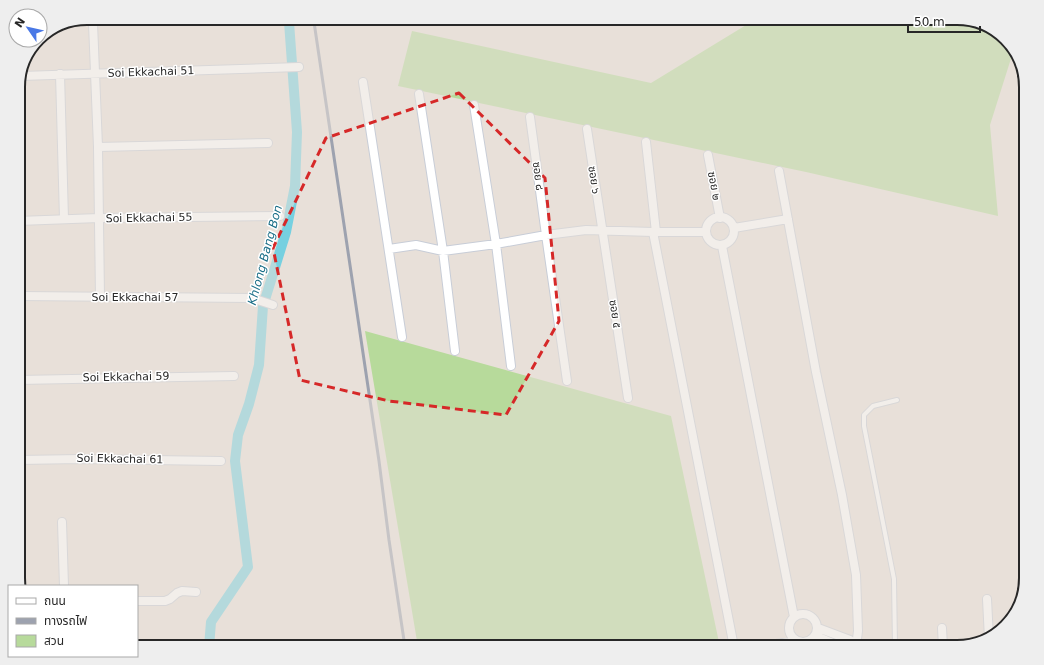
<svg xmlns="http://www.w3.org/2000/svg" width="1044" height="665" font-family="'DejaVu Sans','Noto Sans Thai',sans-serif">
  <rect width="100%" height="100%" fill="#e8e0d9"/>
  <path fill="#b7da9b" d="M957,18L995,29L1014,49L990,125L998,216L806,172L398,86L412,31L651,83L756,19Z
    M365,331L671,416L720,647H418Z"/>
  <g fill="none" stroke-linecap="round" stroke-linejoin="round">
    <path stroke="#76d0e0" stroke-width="10" d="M209,647L211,622L248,567L235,461L238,435L249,404L259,365L263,306L286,232L295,186L297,132L289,22"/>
    <g stroke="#c8cdd7" stroke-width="6">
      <path id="service" d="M895,647L894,579L864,426V415L873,406L897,400"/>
    </g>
    <g stroke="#c8cdd7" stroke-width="10">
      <path id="minor" d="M93,23L98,147L100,297
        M60,74L64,219
        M21,76L299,67
        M363,82L402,337
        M419,94L443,251L455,351
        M474,105L496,244L511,366
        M530,117L546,235L567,381
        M587,129L628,398
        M646,142L656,232
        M98,147L268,143
        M708,155L720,218
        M779,171L816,372L842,495L856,575L858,631L856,647
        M706 231a14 14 0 1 1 28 0a14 14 0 1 1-28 0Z
        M18,221L99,218L280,216
        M734,228L788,219
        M653,232L734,647
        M1025,241L1026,164
        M722,246L794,617
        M389,249L416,245L443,251L496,244L546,235L586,230L653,232H706
        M18,296L252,298L273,305
        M18,380L234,376
        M18,460L81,459L221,461
        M62,522L64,586
        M987,599L989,639
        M137,601H165L170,599L177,593L182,591L196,592
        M789 628a14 14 0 1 1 28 0a14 14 0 1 1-28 0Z
        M818,628L850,640L856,647
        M942,628L943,647
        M816,636L842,647
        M756,647L796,641
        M859,647H866"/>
    </g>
    <use href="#service" stroke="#fff" stroke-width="4"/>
    <use href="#minor" stroke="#fff" stroke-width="8"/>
    <path stroke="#9da2af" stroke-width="3" d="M314,22L379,461L389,540L405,647"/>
  </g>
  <path d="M0 0H1044V665H0ZM459,93L545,178L559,321L506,415L389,401L300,380L273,248L326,138Z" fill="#e8e0d9" fill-opacity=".55" fill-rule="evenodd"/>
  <path fill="none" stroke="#d62828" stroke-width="3" stroke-dasharray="8 5" stroke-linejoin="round" d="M459,93L545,178L559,321L506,415L389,401L300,380L273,248L326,138Z"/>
  <g text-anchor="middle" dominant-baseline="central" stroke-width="3" stroke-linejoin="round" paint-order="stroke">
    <g font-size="11" fill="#272727" stroke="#fff">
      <text transform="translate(151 72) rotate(-2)">Soi Ekkachai 51</text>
      <text transform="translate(538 176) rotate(83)">ซอย ๘</text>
      <text transform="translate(594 180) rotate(81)">ซอย ๖</text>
      <text transform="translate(714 186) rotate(79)">ซอย ๒</text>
      <text transform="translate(149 218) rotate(-1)">Soi Ekkachai 55</text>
      <text x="135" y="297">Soi Ekkachai 57</text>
      <text transform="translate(615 314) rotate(81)">ซอย ๕</text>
      <text transform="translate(126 377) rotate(-1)">Soi Ekkachai 59</text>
      <text transform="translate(120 459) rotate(1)">Soi Ekkachai 61</text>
    </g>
    <g font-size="12" font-style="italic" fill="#1a6e87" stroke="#fff">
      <text transform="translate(265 255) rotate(-75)">Khlong Bang Bon</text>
    </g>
  </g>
  <path d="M0 0H1044V665H0ZM87 25H957A62 62 0 0 1 1019 87V578A62 62 0 0 1 957 640H87A62 62 0 0 1 25 578V87A62 62 0 0 1 87 25Z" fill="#eee" fill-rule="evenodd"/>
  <path fill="none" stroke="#272727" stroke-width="2" d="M87 25H957A62 62 0 0 1 1019 87V578A62 62 0 0 1 957 640H87A62 62 0 0 1 25 578V87A62 62 0 0 1 87 25Z"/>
  <rect x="8" y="585" width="130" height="72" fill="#ffffff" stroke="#a9a9a9"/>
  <rect x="16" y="598" width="20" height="6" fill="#ffffff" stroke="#a9a9a9"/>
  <text x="44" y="605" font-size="12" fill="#272727">ถนน</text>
  <rect x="16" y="618" width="20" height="6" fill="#9da2af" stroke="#a9a9a9"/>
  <text x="44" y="625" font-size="12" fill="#272727">ทางรถไฟ</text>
  <rect x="16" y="635" width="20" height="12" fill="#b7da9b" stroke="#a9a9a9"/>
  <text x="44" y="645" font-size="12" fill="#272727">สวน</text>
  <g transform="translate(28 28) rotate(304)"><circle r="19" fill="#ffffff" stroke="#a9a9a9"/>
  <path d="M0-3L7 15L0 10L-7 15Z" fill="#4978e6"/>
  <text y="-6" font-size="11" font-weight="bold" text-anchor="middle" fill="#272727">N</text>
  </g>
  <path d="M908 26v6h72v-6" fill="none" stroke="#272727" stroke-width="2"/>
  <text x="914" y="26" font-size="12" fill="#272727" stroke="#ffffff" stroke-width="3" paint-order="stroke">50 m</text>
</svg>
